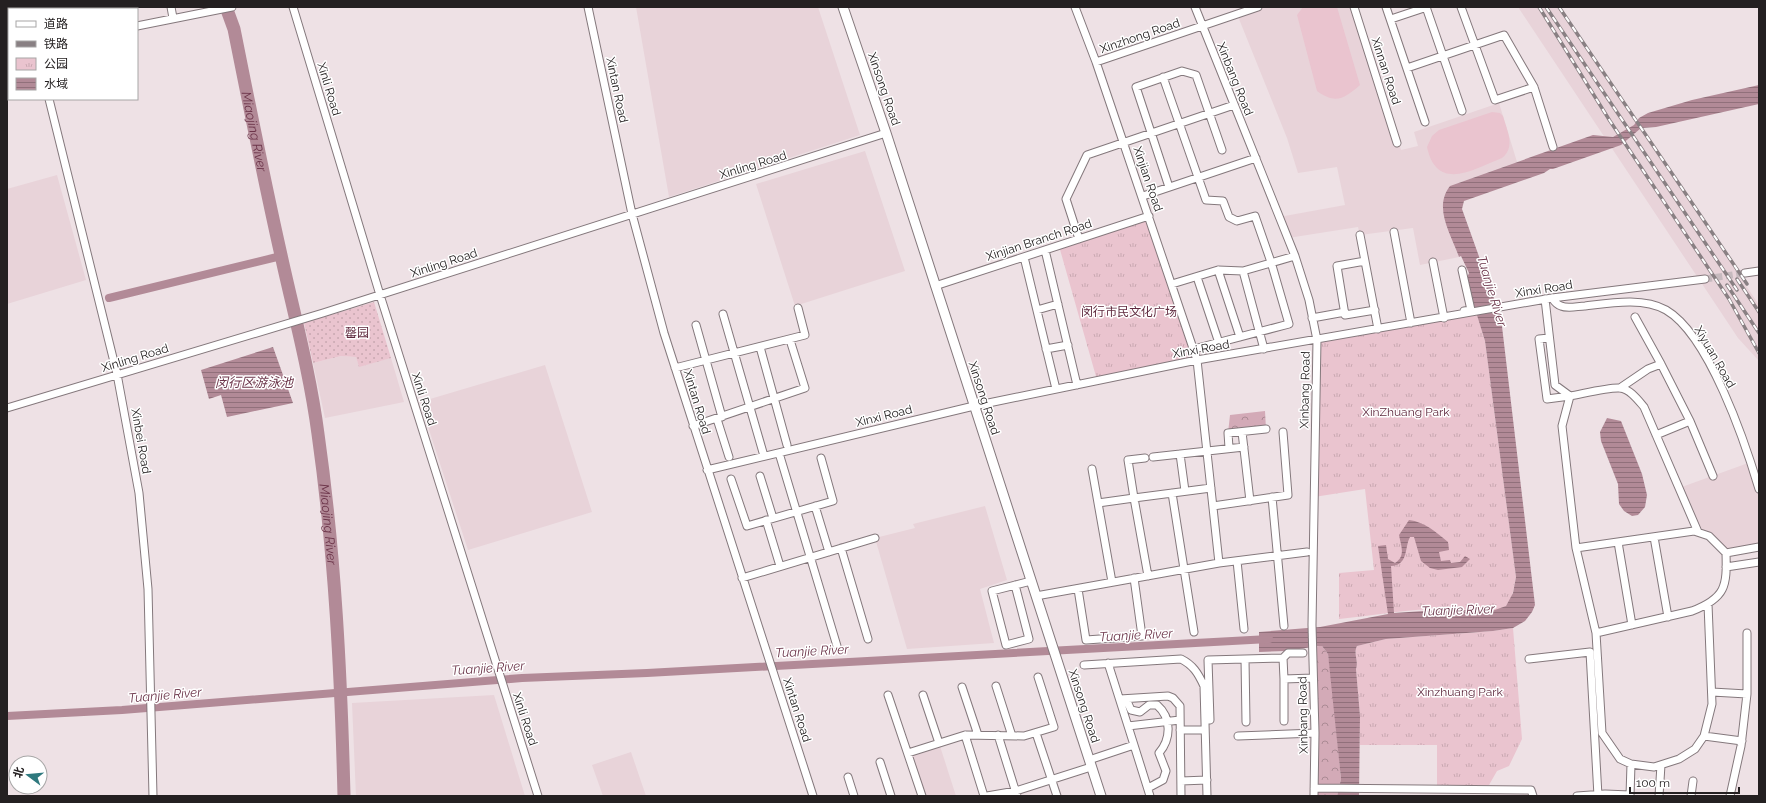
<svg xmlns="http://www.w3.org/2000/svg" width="1766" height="803" font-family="Raleway,'Noto Sans SC',sans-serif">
  <defs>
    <pattern id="grass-dots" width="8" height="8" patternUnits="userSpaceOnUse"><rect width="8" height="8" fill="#eac4cf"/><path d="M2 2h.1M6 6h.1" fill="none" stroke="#c9a8b1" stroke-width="1.8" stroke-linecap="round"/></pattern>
    <pattern id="forest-crowns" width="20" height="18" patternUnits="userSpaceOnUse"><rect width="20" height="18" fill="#d3aab7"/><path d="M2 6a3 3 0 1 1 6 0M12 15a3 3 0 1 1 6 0" fill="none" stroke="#ab8a94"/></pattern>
    <pattern id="park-tufts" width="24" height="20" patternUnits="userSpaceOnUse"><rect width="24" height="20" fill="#eac4cf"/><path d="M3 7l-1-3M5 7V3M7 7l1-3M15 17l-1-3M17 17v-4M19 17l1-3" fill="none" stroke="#c9a8b1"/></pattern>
    <pattern id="water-rules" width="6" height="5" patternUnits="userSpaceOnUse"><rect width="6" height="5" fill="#b28a97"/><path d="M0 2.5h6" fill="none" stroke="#91707b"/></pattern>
  </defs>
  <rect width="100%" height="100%" fill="#eee1e5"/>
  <path fill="#e8d3d9" d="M636,7H818L860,135L669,197Z
    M1258,7H1354L1401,150L1418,146L1414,132L1499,103L1517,162L1450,186L1451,235L1459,257L1420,265L1413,228L1360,235L1358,227L1288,238L1279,217L1345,205L1337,167L1298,173L1287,138L1237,14Z
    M1518,7H1561L1759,305V361L1738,338Z
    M865,151L905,271L795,306L756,184Z
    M57,175L86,280L7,304V189Z
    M341,356L356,357L359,366L391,358L404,402L325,418L313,363Z
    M545,365L592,512L468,550L420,402Z
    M1751,462L1759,489V547L1726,553L1703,534L1679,488Z
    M985,506L1007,580L980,589L994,643L907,649L875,538L915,528L913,524Z
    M494,695L525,796H356L352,703Z
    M939,743L956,796H922L908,753Z
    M631,752L646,796H603L592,765Z"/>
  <path fill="url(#grass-dots)" d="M374,302L391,358L359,367L356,357L341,356L313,363L304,323Z"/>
  <path fill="url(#forest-crowns)" d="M1265,411L1266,429L1228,433L1230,415Z
    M1319,646H1322L1328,654L1332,682L1341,779L1337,796H1314L1312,648Z"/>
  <path fill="url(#park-tufts)" d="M1149,216L1197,360L1097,380L1059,246Z
    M1476,312L1485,341L1516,577C1514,586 1513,599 1506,606C1495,615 1471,610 1458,609C1419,607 1378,615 1339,619V573L1374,570L1365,489L1314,497L1317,340Z
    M1513,628L1522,739L1509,766L1497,771L1489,785L1437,786V745H1360V716L1356,669C1359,661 1353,654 1357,646L1386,639L1493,631Z"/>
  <path fill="#eac4cf" d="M1303,7H1337L1360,85C1345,98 1336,105 1317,91L1297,15Z
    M1492,112L1500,113L1503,116C1507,131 1516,147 1502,158C1474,169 1437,193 1427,147L1432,136L1439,130Z"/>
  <path fill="url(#water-rules)" d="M1759,85V104L1656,127L1641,128L1621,145L1553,169H1550L1544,173L1464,201L1462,209L1501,318L1535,605L1532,612L1525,621L1513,628L1493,631L1386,639L1357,646C1353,654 1359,661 1356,669L1360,716L1359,796H1337L1341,779L1328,654L1322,646H1319L1286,651L1259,652V632L1320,627L1388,614L1378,546L1386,545L1388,559L1395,563C1406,556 1401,546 1399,535L1409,520C1425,522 1436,532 1448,542L1449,550L1439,552L1441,561L1450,560L1451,563L1460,562L1465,556L1470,559L1462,567L1438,570L1430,568L1421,561L1414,537H1410C1404,548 1409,565 1391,566L1394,613L1453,609L1489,612L1506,606L1513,593L1516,577L1485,341L1466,280L1469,273L1461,256L1459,257C1451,234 1433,208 1450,186L1593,135L1613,137L1634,125L1639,118L1648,113L1692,100Z
    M273,347L293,403L227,417L221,395L209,399L201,370Z
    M1607,418L1621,421L1642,474L1647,495L1645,507L1638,515L1632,516L1624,511L1619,504L1618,484L1601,441L1600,432Z"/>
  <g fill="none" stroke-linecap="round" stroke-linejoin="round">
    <path stroke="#b28a97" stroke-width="8" d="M109,298L281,256
      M7,716L122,710L522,678L647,673L1269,639"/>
    <path stroke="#b28a97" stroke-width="13" id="s1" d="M226,7L234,29C249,104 264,180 281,255C294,314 310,373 318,434C335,554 341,675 344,796"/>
    <path stroke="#c6babe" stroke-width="7" stroke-dasharray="7 3.5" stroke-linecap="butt" d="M1705,279L1745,273"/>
    <g stroke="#84787c" stroke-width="9">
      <path id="minor" d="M27,7V9
        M171,7L173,18
        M293,7L380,295L538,796
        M588,7L632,214L664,333L813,796
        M1075,7L1096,62L1197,360L1219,563
        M1195,7L1295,256L1309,300L1317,340L1312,625L1315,733L1314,796
        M1354,7L1397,143
        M1386,7L1425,122
        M1426,7L1462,111
        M1461,7L1495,100L1534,87L1553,147
        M1391,19L1427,7
        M137,26L232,7
        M7,58H9
        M1096,62L1258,7
        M1407,68L1504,35L1534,87
        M1163,77L1206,200L1223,201L1229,217L1237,221L1255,216L1271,262L1289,324L1194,349
        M49,99L117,374L139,493L148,589L153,796
        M1169,187L1136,87L1182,71L1196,75L1222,150
        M1143,196L1256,158
        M1394,232L1411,323
        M1360,235L1378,329
        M1079,239L1066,199L1087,155L1234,105
        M1045,250L1077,385
        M1024,257L1056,389
        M1365,261L1337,266L1345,315L1375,310
        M1433,262L1444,318
        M1218,270L1240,337
        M1462,270L1471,310L1464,311
        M1243,271L1264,349
        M1745,273L1759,271
        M1197,277L1219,343
        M1172,284L1218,270L1243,271L1295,256
        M935,286L1149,216
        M1552,298C1554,301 1557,305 1561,306C1568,309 1578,306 1585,306C1610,303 1643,297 1666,310C1709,335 1745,442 1759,489
        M1545,299L1555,385L1570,396
        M1037,310L1058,304
        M723,314L764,456
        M1635,317L1661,364
        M1312,318L1345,312
        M696,325L722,417
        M1549,338L1539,339L1547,399L1570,396
        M760,347L787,445
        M1046,349L1068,345
        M675,368L805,335L798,308
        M1620,388L1648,369L1661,364L1690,421L1713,476
        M7,408L323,313L886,133
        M717,419L729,457
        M693,426L805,388L790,340
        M1242,432L1250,501
        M1656,435L1690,421
        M1229,448L1228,433L1266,429
        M779,453L837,646
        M1180,454L1185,491
        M1153,457L1244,447
        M1092,469L1112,582
        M707,470L974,406L1197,360L1552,298L1705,279
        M760,476L773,518
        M731,479L747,526L833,501L821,458
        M1172,493L1194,632
        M1272,497L1284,626
        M1098,503L1134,498L1128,460L1145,458
        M815,506L829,552
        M1213,506L1288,495L1283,432
        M766,520L780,566
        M1654,537L1668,617
        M1618,542L1632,625
        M841,548L868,639
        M1576,548L1596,633L1602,733L1620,759L1631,764L1654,767L1679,759L1695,749L1704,736L1712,704L1708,604
        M1726,553L1759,547
        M1237,561L1244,629
        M1726,567L1759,562
        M1148,576L1134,498L1211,488
        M742,578L875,538
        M1015,585L1029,639L1006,645L992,591L1031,581
        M1078,589L1086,640L1142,636L1134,578
        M1036,596L1219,563L1307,552
        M1596,633L1692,611C1726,598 1727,586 1726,553L1709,536L1694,531L1576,548L1562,426L1570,396C1582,394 1609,387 1620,388C1630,389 1638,400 1644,407L1698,532
        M1283,658L1288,653H1303
        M1245,659L1246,722
        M1529,659L1590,652L1598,796
        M1084,665L1181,659C1193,665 1198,673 1204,686L1207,796
        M996,686L1012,736
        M962,687L978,735
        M1712,692L1747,694
        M888,695L922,796
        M923,695L939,743
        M1120,699L1168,696L1173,698L1180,706L1181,796
        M1126,699L1131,710L1140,712L1149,705H1157C1172,718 1171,739 1159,753L1166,771L1163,780L1148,788
        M1210,720L1208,660L1283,658L1284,679
        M1284,721V679L1313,678
        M1128,726L1180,720
        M1180,730H1205
        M1036,733L1057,796
        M965,735L984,796
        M998,735L1017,796
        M1238,736L1315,733
        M1704,736L1742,741
        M1134,745L1150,796
        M908,753L965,735L1024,736L1054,727L1038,677
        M1089,760L1134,745L1108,663
        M880,762L891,796
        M848,777L854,796
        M1181,781L1207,780
        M1314,788L1531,790L1533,796
        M987,796L1016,791L1091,767
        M1577,796L1605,794L1630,795
        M1630,796L1631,764
        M1659,796L1661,765
        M1691,796L1693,781
        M1730,796L1741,746L1747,694V633"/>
    </g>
    <g stroke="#84787c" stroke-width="11">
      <path id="major" d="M843,7L886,133L1101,796"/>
    </g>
    <use href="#minor" stroke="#fff" stroke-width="7"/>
    <use href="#major" stroke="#fff" stroke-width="9"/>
    <g stroke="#898083" stroke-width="3.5">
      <path id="rail" d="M1539,7L1610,121L1729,299L1759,353
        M1546,7L1737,290
        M1559,7L1747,284
        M1737,279L1759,312
        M1727,285L1759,333"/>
    </g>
    <use href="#rail" stroke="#fff" stroke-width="2" stroke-dasharray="6" stroke-linecap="butt"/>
  </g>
  <g text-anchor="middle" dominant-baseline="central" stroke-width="3" stroke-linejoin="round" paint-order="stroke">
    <g font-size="12" fill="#242021" stroke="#fff">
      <text transform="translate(1140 36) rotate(-19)">Xinzhong Road</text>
      <text transform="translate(1386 71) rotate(72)">Xinnan Road</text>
      <text transform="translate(1235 79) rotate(68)">Xinbang Road</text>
      <text transform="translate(329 89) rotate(73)">Xinli Road</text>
      <text transform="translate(884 89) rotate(71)">Xinsong Road</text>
      <text transform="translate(617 90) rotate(78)">Xintan Road</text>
      <text transform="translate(753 165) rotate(-17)">Xinling Road</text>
      <text transform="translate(1148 179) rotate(71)">Xinjian Road</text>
      <text transform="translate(1039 240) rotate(-18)">Xinjian Branch Road</text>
      <text transform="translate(444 263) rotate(-18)">Xinling Road</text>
      <text transform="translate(1544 289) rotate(-9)">Xinxi Road</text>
      <text transform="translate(1201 349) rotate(-10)">Xinxi Road</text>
      <text transform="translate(1715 357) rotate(60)">Xiyuan Road</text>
      <text transform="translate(135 358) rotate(-17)">Xinling Road</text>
      <text transform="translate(1305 390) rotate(-89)">Xinbang Road</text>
      <text transform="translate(984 398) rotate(72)">Xinsong Road</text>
      <text transform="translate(424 399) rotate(72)">Xinli Road</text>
      <text transform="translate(697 402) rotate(73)">Xintan Road</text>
      <text transform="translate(884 416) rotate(-14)">Xinxi Road</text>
      <text transform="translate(141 441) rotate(80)">Xinbei Road</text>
      <text transform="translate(1084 706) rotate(72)">Xinsong Road</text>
      <text transform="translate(797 710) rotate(72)">Xintan Road</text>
      <text transform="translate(1303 715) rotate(-91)">Xinbang Road</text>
      <text transform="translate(525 719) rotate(72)">Xinli Road</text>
    </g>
    <g font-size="12" fill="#5f293e" stroke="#fff">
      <text x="1129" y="312">闵行市民文化广场</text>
      <text x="357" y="333">罄园</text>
      <text x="1406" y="412">XinZhuang Park</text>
      <text x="1460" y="692">Xinzhuang Park</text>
    </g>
    <g font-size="13" font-style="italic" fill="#6c354a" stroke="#fff">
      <text stroke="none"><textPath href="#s1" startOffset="128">Miaojing River</textPath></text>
      <text transform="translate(1492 291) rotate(73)">Tuanjie River</text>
      <text x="254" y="382">闵行区游泳池</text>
      <text stroke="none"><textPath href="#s1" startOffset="528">Miaojing River</textPath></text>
      <text transform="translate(1458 610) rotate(-2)">Tuanjie River</text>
      <text transform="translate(1136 635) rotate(-3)">Tuanjie River</text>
      <text transform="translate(812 651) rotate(-3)">Tuanjie River</text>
      <text transform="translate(488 668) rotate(-4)">Tuanjie River</text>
      <text transform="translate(165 695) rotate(-5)">Tuanjie River</text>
    </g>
  </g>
  <rect width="1766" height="803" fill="none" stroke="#242021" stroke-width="16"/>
  <rect x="8" y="8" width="130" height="92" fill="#ffffff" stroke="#a7a6a6"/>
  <rect x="16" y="21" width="20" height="6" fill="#ffffff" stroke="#a7a6a6"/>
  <text x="44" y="28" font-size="12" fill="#242021">道路</text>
  <rect x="16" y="41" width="20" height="6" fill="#898083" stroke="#a7a6a6"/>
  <text x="44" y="48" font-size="12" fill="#242021">铁路</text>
  <rect x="16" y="58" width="20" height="12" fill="url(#park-tufts)" stroke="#a7a6a6"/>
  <text x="44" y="68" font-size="12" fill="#242021">公园</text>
  <rect x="16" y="78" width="20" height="12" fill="url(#water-rules)" stroke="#a7a6a6"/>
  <text x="44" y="88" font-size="12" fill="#242021">水域</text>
  <g transform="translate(28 775) rotate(286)"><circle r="19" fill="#ffffff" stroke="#a7a6a6"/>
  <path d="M0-3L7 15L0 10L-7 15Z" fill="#2f797e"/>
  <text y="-6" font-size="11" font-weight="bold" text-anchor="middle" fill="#242021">北</text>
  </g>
  <path d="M1630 787v6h109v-6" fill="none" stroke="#242021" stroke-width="2"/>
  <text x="1636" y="787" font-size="12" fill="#242021" stroke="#ffffff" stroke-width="3" paint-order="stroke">100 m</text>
</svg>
